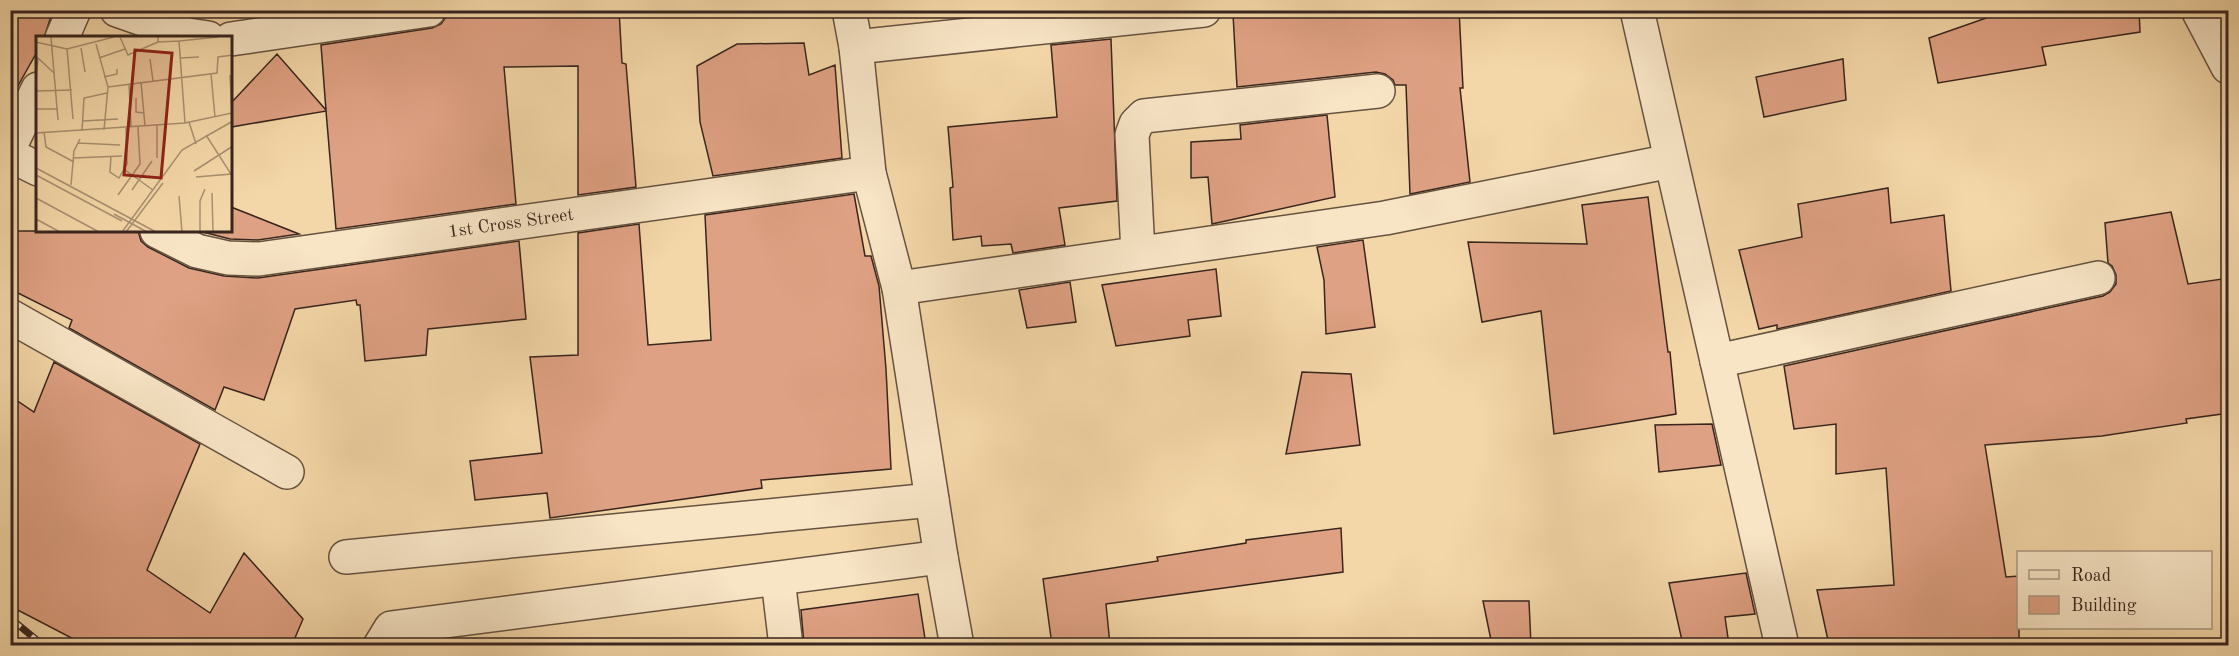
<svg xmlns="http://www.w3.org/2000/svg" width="2239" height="656" font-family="'Old Standard TT',serif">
  <rect width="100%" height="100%" fill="#f4d7a8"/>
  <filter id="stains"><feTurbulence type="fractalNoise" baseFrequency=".00333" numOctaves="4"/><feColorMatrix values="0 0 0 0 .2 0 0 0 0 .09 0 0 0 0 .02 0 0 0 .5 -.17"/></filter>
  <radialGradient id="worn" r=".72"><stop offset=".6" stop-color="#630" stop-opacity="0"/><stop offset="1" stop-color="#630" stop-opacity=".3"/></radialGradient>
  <path fill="#dfa183" stroke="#37251e" stroke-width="1.5" d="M10,10H53L44,38H38V50L10,100Z
    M447,10H619L622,63L626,64L636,187L578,195V66L504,67L516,204L336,229L326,111L231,127V103L277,54L326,110L321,45L432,28L441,24L446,17Z
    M1259,10H1459L1463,88H1460L1470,182L1410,194L1406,85H1395L1393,80L1385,74L1376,72L1237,87L1233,14Z
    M2009,10H2139L2140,32L2042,47L2046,65L1938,83L1929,38Z
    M1111,39L1117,201L1059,208L1065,245L1013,253L1011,244L982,246L981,236L953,240L950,188L953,187L948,127L1057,117L1051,45Z
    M804,43L809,75L835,65L842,158L713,176L700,122L697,66L737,44Z
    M1843,59L1846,100L1764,117L1756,77Z
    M1327,115L1335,197L1212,224L1208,177L1191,178V142L1241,139L1240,125Z
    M1888,188L1891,223L1944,215L1951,291L1777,329V325L1759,329L1739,250L1802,237L1798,204Z
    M854,194L865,256H871L879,286L886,369L891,469L761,480L762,488L550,518L547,493L475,500L470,461L542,453L530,357L578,355V233L639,224L648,345L711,340L705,215Z
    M1648,197L1668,352H1670L1676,414L1554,434L1541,311L1482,322L1468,242L1587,244L1582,205Z
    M231,207L299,234L258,240L230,239L199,231H231Z
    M2171,212L2188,284L2229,278V413L2186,419L2187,423L2102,436L1985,445L2006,577L2019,576V645H1829L1817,590L1894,585L1886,468L1836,474V424L1794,429L1784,366L2103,296L2110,292L2116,284V275L2112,266L2108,263L2105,223Z
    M10,231H138L141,241L148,247L189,268L224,276L258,278L519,241L526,319L428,329L426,355L365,361L360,305H357L356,300L295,309L264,400L224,387L215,410L69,328L72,320L10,289Z
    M1363,240L1375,327L1326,334L1324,280L1317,247Z
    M1216,269L1221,316L1188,320L1190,336L1116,346L1102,285Z
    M1070,282L1076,322L1027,328L1019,290Z
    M54,362L200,444L147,570L210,613L244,553L303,619L292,645H85L10,606V396L34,412Z
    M1302,372L1351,374L1360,445L1286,454Z
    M1712,424L1721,465L1659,472L1655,425Z
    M1341,528L1343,572L1106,604L1110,645H1052L1043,579L1158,561L1157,557L1246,543V540Z
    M1746,573L1755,614L1725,617L1729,645H1683L1669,583Z
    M918,594L926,645H804L801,610Z
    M1483,601H1529L1531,645H1492Z"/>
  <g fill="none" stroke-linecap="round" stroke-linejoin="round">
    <g stroke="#665240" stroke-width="36">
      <g id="minor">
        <path d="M117,10L188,35L208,38"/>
        <path d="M849,10L856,47L869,173L899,288L941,557L957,646"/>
        <path d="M1637,10L1782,646"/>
        <path d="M2198,10L2228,67"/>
        <path d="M62,38L74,10"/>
        <path d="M231,39L429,10"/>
        <path d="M856,47L1204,10"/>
        <path d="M10,146L38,89"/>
        <path d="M10,155L38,169"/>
        <path id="s1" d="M157,231L197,251L228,258L259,259L869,173"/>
        <path d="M1138,253L1132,135L1136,124L1144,116L1378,91"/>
        <path d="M899,288L1385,218L1671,161"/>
        <path d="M10,316L287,472"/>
        <path d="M1717,361L2098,278"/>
        <path d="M346,557L932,500"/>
        <path d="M778,579L786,646"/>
        <path d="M380,646L391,628L941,557"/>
      </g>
    </g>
    <use href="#minor" stroke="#f8e5c6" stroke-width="33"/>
    <g stroke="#37251e" stroke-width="7">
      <path id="rail" d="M10,618L44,646"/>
    </g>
    <use href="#rail" stroke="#f8e5c6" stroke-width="4.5" stroke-dasharray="14" stroke-linecap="butt"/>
  </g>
  <g text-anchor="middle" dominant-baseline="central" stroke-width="4.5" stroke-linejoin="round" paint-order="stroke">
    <g font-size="18" fill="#37251e" stroke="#f8e5c6">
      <text stroke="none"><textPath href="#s1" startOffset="362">1st Cross Street</textPath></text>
    </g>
  </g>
  <g transform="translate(36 36)">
    <rect width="196" height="196" fill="#f4d7a8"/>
    <path fill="none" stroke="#a89071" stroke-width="1.5" d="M15,1L22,84M84,1L92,19L122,6M122,1V6L143,5L149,87M143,5L182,1M0,6L31,13L78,1M60,8L72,51L68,94M45,12L49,36M31,13L37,83M63,22L89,13M144,22L163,21M114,23L117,45M175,38L179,81M68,41L81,38V33M0,43L2,22L18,37M105,46L109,90M93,48L95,91M72,51L181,37L182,21L197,19M0,55L36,54M100,62V76L108,77M0,73H22M47,85L82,83M153,86L160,108M121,89V122M46,95L48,62L71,57M8,96L10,111L38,126M0,97L149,87L196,77L194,39M42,107L84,109M75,120L74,136L83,142L91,128L90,92M37,122L86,120M0,132L120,196M89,134L117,154M158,135L197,110M0,139L86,185M160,141L195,138L170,99M35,149L38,115L44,103M96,154L116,125M176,157L177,196M82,159L104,128L102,91M143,160L146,196M0,162L63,196M78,178L111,196M0,183L24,196M86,196L146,114L197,85M90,196L127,147M164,196V165L169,153"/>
    <path fill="#8f2418" fill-opacity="0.15" stroke="#8f2418" stroke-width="3" d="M99,14L136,17L125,142L88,139Z"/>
    <rect width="196" height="196" fill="none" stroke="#37251e" stroke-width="3"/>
  </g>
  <rect width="2239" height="656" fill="none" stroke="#f4d7a8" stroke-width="36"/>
  <rect x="12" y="12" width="2215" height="632" fill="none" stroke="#37251e" stroke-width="3"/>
  <rect x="18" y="18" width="2203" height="620" fill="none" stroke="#37251e" stroke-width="1.5"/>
  <rect x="2017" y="551" width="195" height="78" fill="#f8e5c6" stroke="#ab9883" stroke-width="1.5"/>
  <rect x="2029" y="570" width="30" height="9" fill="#f8e5c6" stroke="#ab9883" stroke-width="1.5"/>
  <text x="2071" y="581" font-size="18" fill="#37251e">Road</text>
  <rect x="2029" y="596" width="30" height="18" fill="#dfa183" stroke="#ab9883" stroke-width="1.5"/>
  <text x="2071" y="611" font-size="18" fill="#37251e">Building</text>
  <rect width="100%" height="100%" filter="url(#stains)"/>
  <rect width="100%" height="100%" fill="url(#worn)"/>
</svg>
